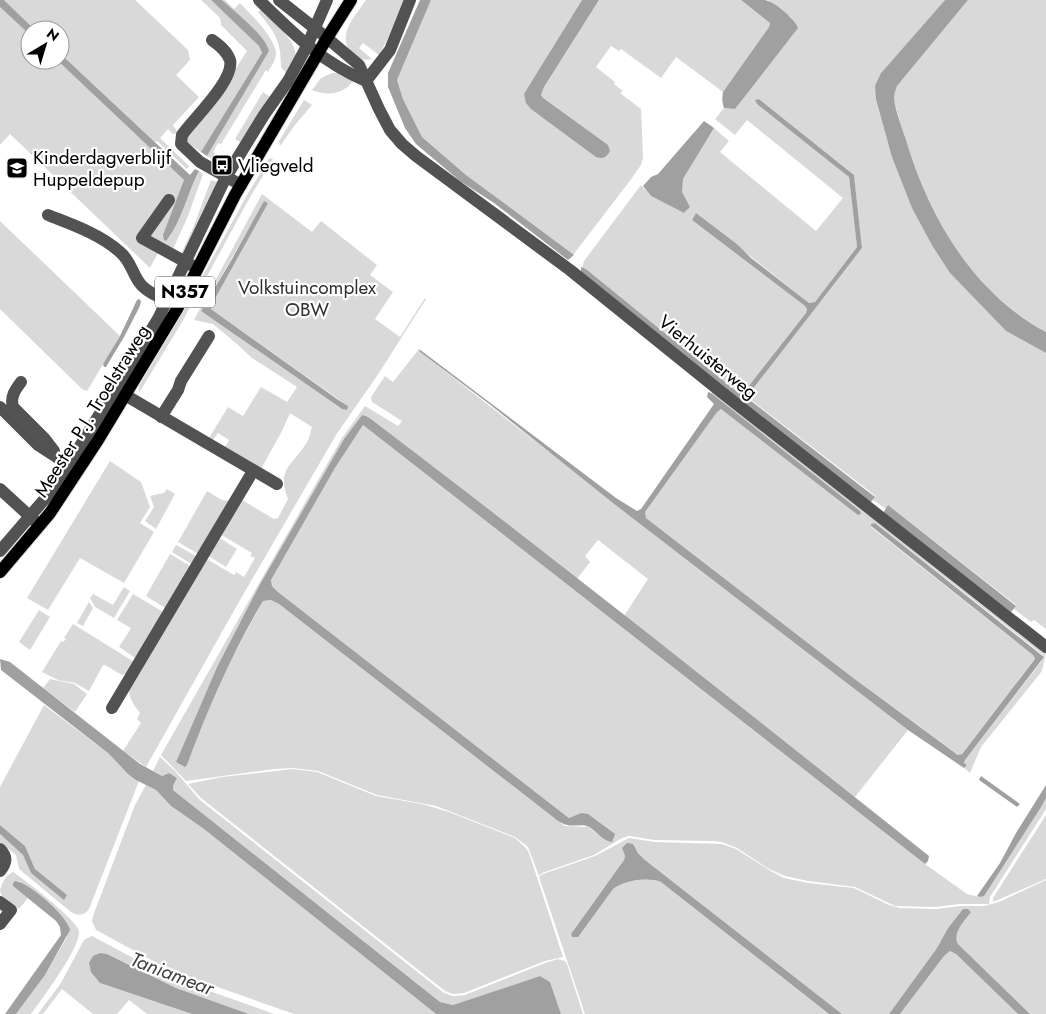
<svg xmlns="http://www.w3.org/2000/svg" width="1046" height="1014" font-family="Jost,sans-serif">
  <rect width="100%" height="100%" fill="#fff"/>
  <path fill="#d9d9d9" fill-rule="evenodd" d="M4,0H135L188,50L190,60L176,75L199,97L173,125L178,133L173,134L168,129L160,138L189,166L187,169L157,141L155,142L65,58L64,53L60,49V30H35Z
    M201,0H211L259,46L262,53L202,151V153L187,142L186,135L219,95L247,51L221,25L220,18Z
    M222,0H225L234,9L240,3C250,14 276,38 276,54C276,61 271,66 268,72L266,70L221,144L218,143L213,152L215,153L212,159L207,156L269,51L259,35Z
    M366,0H404L387,40L379,55L363,43L359,48L372,59C366,61 359,59 354,55C334,38 355,16 366,0Z
    M431,0H582L524,95L543,98L541,95L544,87L599,0H741L770,23L769,27L723,92L676,57L661,78L621,49L619,51L611,46L596,67L615,82L614,84L623,91L620,93L641,109L643,158L641,165L632,178L573,255L466,175L422,137L403,99L397,80Z
    M768,0H945L881,73L933,247L950,273L1006,331L1046,353V629L1034,620L1031,622L1014,609L1016,605L888,505L886,509L873,500L875,496L868,490L751,400L749,394L862,248L854,175L759,99H757L849,177L857,247L815,302L809,303L696,213L692,220L805,306L807,309L806,313L744,392L736,391L586,269L582,268L584,261L641,185L651,196L684,213L690,207L681,192L683,179L714,128L729,141L720,152L816,231L843,198L747,120L735,135L715,119L724,108L735,109L746,93L792,18Z
    M968,0H1046V332C984,298 939,236 914,170C906,146 900,121 893,97L897,86Z
    M0,7L30,35V60H57L184,180L169,239L199,171L203,174L188,216L173,249L158,253L150,268L10,134L0,145Z
    M260,10C273,22 295,38 296,56L286,73L281,67C281,41 275,32 258,12Z
    M332,73H339L353,81C343,95 327,96 312,90L321,78Z
    M263,92L272,98L240,142L235,139Z
    M304,100L312,105L295,125L280,146L279,141Z
    M269,158L273,159L249,199L182,322L139,393V386L179,319L246,197Z
    M211,180L217,182L186,253L181,254L193,228Z
    M262,194L312,232L321,221L377,265L370,275L393,292L375,319L400,337L425,298L426,299L379,373L336,435L236,607L146,767L123,751L141,723L137,719L140,713C134,705 129,699 129,689L205,558L234,575L236,572L244,577L255,558L250,556L252,553L220,534L242,500L274,519L278,518L288,499C276,467 293,466 307,442C310,438 310,432 312,427L290,413L282,431L261,469L225,447L229,440L218,433L213,440L209,438L228,407L243,416L261,387L287,402L297,387L252,358L237,344L213,324L194,320ZM265,201L267,203L212,304L211,309L348,406L342,409L201,311Z
    M0,221L120,336L87,391L82,389L0,309Z
    M419,349L420,352L908,730L855,797L624,616L648,579L598,540L585,556L590,562L577,579L371,419L366,416L362,415L344,439L259,586L217,667L176,762L187,765L205,716L227,667L263,601L271,600L279,604L558,821L565,826L588,827L608,842L581,813L569,818L565,815L278,592L272,586L271,580L335,468L363,425L925,864L967,894L980,897L1046,798V809L990,897L989,904H960L936,907L895,906L855,887L808,881L785,876L769,869L737,848L722,842L712,841L655,840L629,836L622,838L594,855L542,873L539,876L528,847L515,837L436,806L377,795L318,771L293,768L275,769L186,781L161,755L342,438L365,406L398,426L402,421L372,402L371,397L385,376L393,382Z
    M714,391L1046,652L1042,671L981,747L970,773L964,768L967,765L964,763L965,760L1041,662L1044,657L1043,655L875,523L871,527L1033,655L1035,659L960,756L852,677L646,518L644,512L718,410L723,409L768,439L711,393Z
    M110,461L141,482L150,507L140,523L154,532L124,583L80,558L48,610L27,598Z
    M167,489L175,494L156,529L145,521L154,507L150,496L164,493Z
    M207,491L222,500L230,501L200,555L178,542Z
    M218,537L237,549L226,567L207,555Z
    M176,545L198,557L193,565L172,552Z
    M170,554L192,567L167,609L146,596Z
    M124,587L130,591L114,618L95,607L90,598L93,594L113,605Z
    M133,594L165,613L137,659L119,647L131,628L117,620Z
    M89,602L93,608L83,626L77,623Z
    M39,610L50,617L30,650L19,642Z
    M73,624L136,663L126,674L122,675L105,665H103L89,691L75,683L58,680L42,672L61,641L63,642L66,639L64,638Z
    M50,679L74,684L87,694L75,712L43,688Z
    M44,705L108,753L119,765L139,781L89,909C84,916 78,916 71,912L19,869L16,855L0,842V834L23,855L31,873L64,899L35,869L25,846L0,825V787Z
    M160,757L175,771L200,800L444,993L453,996L465,995L545,963L558,959L565,961L567,964L583,1014H561L550,982L540,976L453,1005L440,1002L173,790V786L177,778L169,773L162,776L153,771Z
    M293,769L317,772L376,796L422,804L449,812L515,838L526,848L529,853L563,957L545,961L464,993L453,994L445,991L201,798L188,784L222,777Z
    M146,785L156,790L171,806L204,829L436,1014H294L192,978L155,962L96,930L92,921L93,916L135,805Z
    M1046,815V879L993,902V898Z
    M629,838L655,842L722,844L736,849L769,870L784,878L808,883L854,888L889,905L900,908L936,909L960,906H984L999,902L1046,880V1014H1030L958,944C952,932 965,921 971,912L968,909H963L948,928L937,948L889,1014H842L645,860L635,849L622,848L625,856L624,860L571,934L572,937L613,889C625,880 647,877 661,882L829,1014H585L539,877L543,874L595,856Z
    M13,872C24,879 78,921 79,931C81,947 41,1000 31,1014H16L45,975L67,937L49,903L19,881L13,882V886L28,898L19,909L2,896L0,891C1,884 6,875 13,872Z
    M92,936L152,968L190,984L274,1014H249L176,988L107,954L100,983L192,1014H147L129,1000L117,1014H93L62,989L43,1014H38L61,983L84,940Z
    M950,951L956,954L1018,1014H900L944,956Z"/>
  <path fill="#a0a0a0" d="M0,0H4L35,30H30V35L0,7Z
    M211,0H222C235,12 265,35 269,51L207,156L201,152L262,53L259,46Z
    M420,0H431L397,80L403,99L422,137L466,175L574,255L568,260L494,203L460,181L416,144L405,128L388,87V73Z
    M582,0H599L544,87L541,95L543,98L608,145L610,151C606,158 603,159 596,157L531,109L526,103L524,94Z
    M741,0C749,0 757,0 765,0C774,1 796,20 798,28L735,109L724,108C722,102 722,98 723,92L769,27L770,23Z
    M945,0H968L897,86C896,89 894,94 894,97C894,106 902,128 905,137C928,216 972,292 1046,332V353L1006,331L950,273L933,247L912,208L892,157L876,99L875,86L881,73Z
    M60,49L64,53L65,58L190,175L195,169L199,171C188,192 180,225 166,241L164,240L163,235L184,180L57,60H60Z
    M759,99L854,175L862,248L749,394L751,401L875,497L870,503L790,441L581,272V267L586,269L736,391L744,392L806,313L807,309L805,306L692,220L696,213L738,245L751,258L809,303L815,302L857,247L849,177L757,104L755,100Z
    M704,121L714,128L683,179L682,192L690,207L684,213L651,196L643,186L651,177L658,174Z
    M264,201L268,203L212,304L211,309L337,399L348,406L347,410L342,409L201,311L232,259Z
    M139,299L141,301L140,306L124,337L106,367H104L103,364L120,336L137,300Z
    M419,349L616,498L637,511L641,509L714,404L707,397L708,392L711,393L860,511L861,514L858,515L721,409L717,412L645,512L646,518L852,677L958,755L962,754L1035,659L1033,655L871,526V524L875,523L1044,657L965,760L964,763L967,765L964,768L908,730L613,503L488,403L420,352Z
    M362,415L366,416L371,419C559,562 744,709 929,856L928,861L925,864L363,425L335,468L271,580L272,586L278,592L565,815L569,818L581,813L588,814L615,834L612,842C603,841 597,832 589,827C579,822 572,830 558,821L279,604L271,600L263,601C232,653 208,708 187,765L185,767L176,762L217,667L259,586L344,439Z
    M888,505L1016,606L1011,612L883,513Z
    M0,659L10,662L140,764L162,776L169,773L177,778L173,786V790L440,1002L453,1005L540,976L550,982L561,1014H436L204,829L171,806L156,790L136,780L128,774L108,753L1,670Z
    M981,776L1020,804L1017,807L979,780Z
    M1046,785V798L1041,807L984,896L980,897L977,896L1000,863L1016,833Z
    M0,825L25,846L35,869L67,895L64,900L31,873L23,855L0,834Z
    M627,843L633,844L638,853L645,860L842,1014H829L661,882C647,877 625,880 613,889L578,937H572L571,934L624,860L625,856L622,848Z
    M15,881C29,882 68,917 70,930L45,975L16,1014H5L61,935L60,927L56,921L13,886V883Z
    M963,909H968L971,912C965,921 952,932 958,944L1030,1014H1018L956,954L950,951L944,956L900,1014H889L937,948L948,928Z
    M100,953L107,954L176,988L249,1014H192L100,983L91,972L89,963L93,956Z"/>
  <g fill="none" stroke-linecap="round" stroke-linejoin="round">
    <g stroke="#dbdbdb" stroke-width="14">
      <path id="major" d="M0,572L50,513L98,440L177,309L235,195L327,38L351,0"/>
    </g>
    <path stroke="#525252" stroke-width="12" d="M259,0C293,33 321,62 366,81
      M279,0L327,38L359,65L379,109L390,130L402,144L416,156L570,270L720,391L1046,647
      M212,40C219,45 227,51 230,60C235,80 193,119 182,135L181,144L200,162L241,185
      M366,81L390,50L410,0
      M169,200L142,238L193,266
      M48,215C73,225 100,234 120,252C130,260 132,272 139,282C145,291 157,296 168,301
      M21,382C15,390 10,397 13,407L44,438L54,451
      M125,395L277,484
      M0,407L38,445L75,469
      M161,417L178,390L181,381L209,336
      M0,489L36,522
      M0,551L55,487L158,319L226,177L264,115L288,81L307,46L327,0
      M112,708L253,471
      M0,849C8,857 7,863 0,871
      M0,902L11,910L0,924"/>
    <use href="#major" stroke="#000" stroke-width="12"/>
  </g>
  <defs>
    <g id="bus-square" transform="scale(1.125)"><rect x="-9" y="-9" width="18" height="18" rx="4" fill="#000" stroke="#fff"/><path d="M-5-6H5V4H4V6H2V4H-2V6H-4V4H-5ZM-3.5-4V0h7V-4ZM-3.5 1.2v1.5H-2V1.2ZM2 1.2v1.5H3.5V1.2Z" fill="#fff"/></g>
    <g id="school-square" transform="scale(1.125)"><rect x="-9" y="-9" width="18" height="18" rx="4" fill="#000" stroke="#fff"/><path d="M0-5L7-2L0 1L-7-2ZM-4 1L0 2.5L4 1V4Q0 6-4 4Z" fill="#fff"/></g>
  </defs>
  <g fill-rule="evenodd">
    <use href="#bus-square" x="222" y="165"/>
    <use href="#school-square" x="17" y="168"/>
  </g>
  <g text-anchor="middle" dominant-baseline="central" stroke-width="4.5" stroke-linejoin="round" paint-order="stroke">
    <rect fill="#fff" stroke="#4c4c4c" stroke-width="1" x="155" y="276.5" width="60" height="31" rx="4"/>
    <g font-size="18" font-weight="bold" fill="#000">
      <text x="185" y="292">N357</text>
    </g>
    <g font-size="19" fill="#000" stroke="#fff" text-anchor="start">
      <text x="33" y="157">Kinderdagverblijf<tspan x="33" dy="22">Huppeldepup</tspan></text>
      <text x="238" y="165">Vliegveld</text>
    </g>
    <g font-size="19" fill="#303030" stroke="#fff">
      <text x="307" y="287">Volkstuincomplex<tspan x="307" dy="22">OBW</tspan></text>
    </g>
    <g font-size="19" fill="#000" stroke="#fff">
      <text transform="translate(708 357) rotate(39)">Vierhuisterweg</text>
      <text transform="translate(92 411) rotate(-58)">Meester P.J. Troelstraweg</text>
    </g>
    <g font-size="20" font-style="italic" fill="#414141" stroke="#fff">
      <text transform="translate(172 974) rotate(21)">Taniamear</text>
    </g>
  </g>
  <g transform="translate(45 45) rotate(38)"><circle r="24" fill="#ffffff" stroke="#999999"/>
  <path d="M0-4L9 19L0 12L-9 19Z" fill="#000000"/>
  <text y="-8" font-size="14" font-weight="bold" text-anchor="middle" fill="#000000">N</text>
  </g>
</svg>
